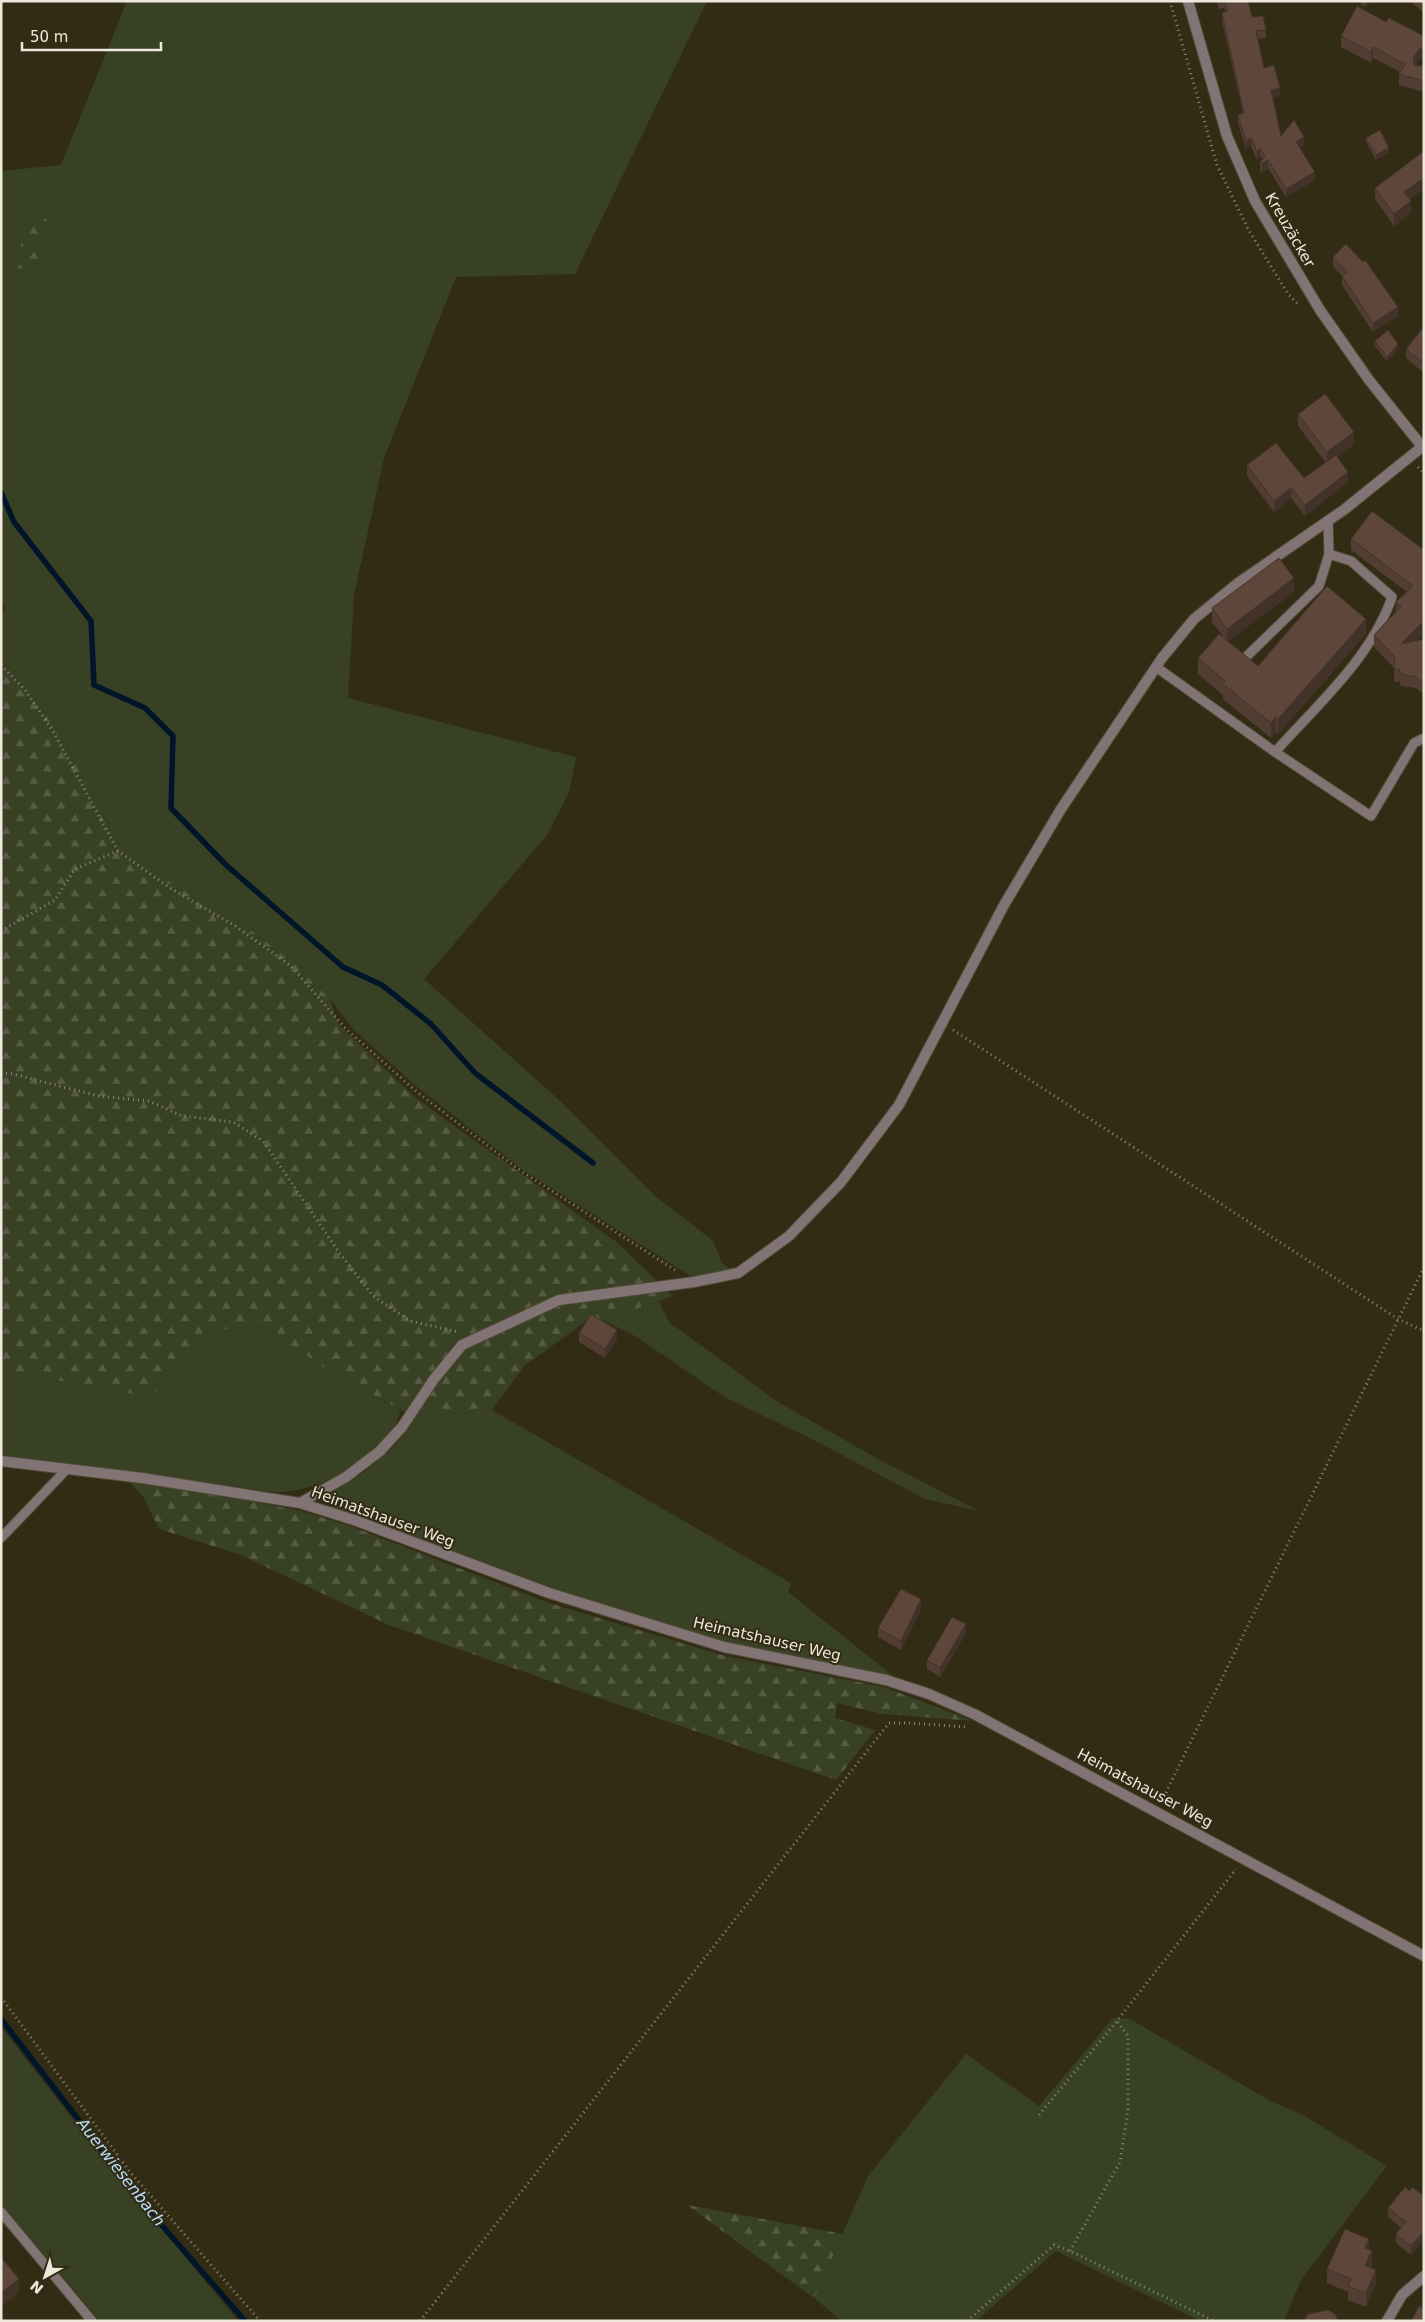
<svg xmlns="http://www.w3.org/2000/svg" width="1425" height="2322" font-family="'DejaVu Sans',sans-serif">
  <defs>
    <pattern id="forest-firs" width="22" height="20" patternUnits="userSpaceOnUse" patternTransform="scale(1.25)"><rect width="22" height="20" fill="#394125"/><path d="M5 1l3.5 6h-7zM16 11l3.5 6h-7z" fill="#565c44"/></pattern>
  </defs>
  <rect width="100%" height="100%" fill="#332c15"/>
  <path fill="#394125" d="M127,1H707L575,274L456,277L384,458L354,595L348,698L576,757L569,792L547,835L424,979L558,1099L654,1195L713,1241L722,1263L733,1271L697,1280L523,1170L416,1086L353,1029L330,999L296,965L247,927L173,884L122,848L104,821L73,757L54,726L1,658V613L6,608L1,601V171L61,165Z
    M659,1301L669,1322L778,1402L878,1459L979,1511L925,1499L810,1438L726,1398L635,1336L603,1320Z
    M265,1326L336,1376L401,1410C398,1416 396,1425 392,1431C370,1466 313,1494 273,1492L1,1455V1368L38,1377L151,1397L219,1330Z
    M492,1410L791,1583L788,1592L897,1679L719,1642L624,1614L333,1509L327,1500L331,1492L363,1473L395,1445L415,1417Z
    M1113,2018L1130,2019L1272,2102L1301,2114L1387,2166L1301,2280L1284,2321H1200L1056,2251L976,2321H842L814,2298L868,2176L966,2054L1039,2106Z
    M1,2027L89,2140L238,2321H100L6,2210L1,2204Z"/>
  <path fill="url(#forest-firs)" d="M42,214L49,223C46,241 41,265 20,269L17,266C20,240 24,234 42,214Z
    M1,658L54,726L73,757L104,821L122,848L173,884L247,927L296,965L330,999L338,1024L417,1099L615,1241L673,1296L603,1320H588L524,1366L492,1410L415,1417L336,1376L264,1326L219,1330L151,1397L38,1377L1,1368Z
    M130,1482L213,1494L301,1511L353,1527L546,1602L725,1656L884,1687L973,1721L883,1714L837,1703L835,1718L875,1730L836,1780L389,1625L241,1555L159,1529L144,1498Z
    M687,2205L843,2234L814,2298Z"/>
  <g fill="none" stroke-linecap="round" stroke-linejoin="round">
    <path stroke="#00152a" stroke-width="5.5" d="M1,492L14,522L91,621L94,685L145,708L173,736L171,808L226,865L343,967L382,985L431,1024L475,1073L593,1163
      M1,2019L145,2206L245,2321"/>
    <g stroke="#514a35" stroke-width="11">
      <path id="service" d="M1246,657L1319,586L1329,554L1328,520
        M1156,667L1275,752C1317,705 1371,658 1392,597L1351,561L1329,554
        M1275,752L1371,816L1414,743L1424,738
        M1,1538L66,1470
        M1,2212L92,2321"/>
    </g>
    <g stroke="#514a35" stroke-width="12">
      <path id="minor" d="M1,1461L142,1478L300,1503L354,1520L549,1593L724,1647L886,1680L929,1694L976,1715L1424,1956
        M300,1503L346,1477L380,1451L402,1427L434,1379L462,1345L559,1300L694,1282L738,1273L789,1236L841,1182L899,1105L1004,905L1061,809L1162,658L1194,619L1238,583L1345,509L1422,447
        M1387,2321L1402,2295L1424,2276"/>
    </g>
    <g stroke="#514a35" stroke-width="12">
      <path id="tertiary" d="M1188,1L1227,136L1255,201L1320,310L1369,380L1424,449"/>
    </g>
    <path stroke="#8d8775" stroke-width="3" stroke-dasharray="1 4" stroke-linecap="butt" d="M1170,1L1217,165L1248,229L1288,294L1299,305
      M1418,467L1424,474
      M1,665L25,690L53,731L118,851L170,888L235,926L291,966L345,1028L417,1092L521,1171L675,1270
      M1,931L55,900L75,869L118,851
      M953,1030L1398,1319L1424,1331
      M1,1073L13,1074L98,1096L149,1101L182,1116L233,1122L263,1141L340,1254L373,1296L410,1321L458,1332
      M1162,1802L1170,1784L1424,1267
      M1,1997L130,2172L260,2321
      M1039,2115L1117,2021L1236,1869
      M1070,2251L1120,2162L1128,2110V2036L1117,2021
      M420,2321L889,1723H909L967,1727
      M967,2321L1054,2245L1070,2251L1214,2321"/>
    <use href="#service" stroke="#827474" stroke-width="9"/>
    <use href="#minor" stroke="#827474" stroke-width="10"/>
    <use href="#tertiary" stroke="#827474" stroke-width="10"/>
  </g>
  <path fill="#513d32" d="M1217,1H1248L1252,17L1266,30V38L1258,39L1264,68L1280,96L1273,97L1281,136L1304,145L1300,148L1315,180L1286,197L1268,168L1262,172L1260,170V162L1263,159L1260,156L1257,160L1251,146L1246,149L1238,123V115L1243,113L1222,21V13L1225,12L1224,8L1219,9Z
    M1359,1H1371L1365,7Z
    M1410,1H1424V13Z
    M1386,22L1424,36V58L1419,60L1415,65L1422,66L1424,64V92L1399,85V74L1400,72L1373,58L1371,63L1341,47V36Z
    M1366,138L1389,152L1376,160L1366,142Z
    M1375,188L1409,199L1411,213L1394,226L1375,199Z
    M1333,257L1398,316L1373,332L1342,285V276L1333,266Z
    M1424,330V373L1406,358V349Z
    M1375,341L1398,348L1387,361L1375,346Z
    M1298,414L1354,444L1337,457L1348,482L1305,516L1291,498L1274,512L1247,476V465L1304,478L1326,463L1298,426Z
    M1351,539L1424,550V633L1416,641L1424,639V694L1416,688L1401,686L1399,681L1394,682V668L1374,647V635L1396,611V602L1407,592L1351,550Z
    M1294,592L1228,641L1258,666L1366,634L1278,734L1276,732L1271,738L1223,699V695L1198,674V658L1222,635L1212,622V608Z
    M579,1333L617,1339L605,1358L579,1342Z
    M921,1609L901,1650L878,1637V1628Z
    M966,1633L940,1677L927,1669V1660Z
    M1410,2191L1424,2196V2240L1411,2255L1396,2243V2234L1401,2228L1388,2217V2208Z
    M1369,2250L1372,2265L1371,2267L1376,2283L1366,2307L1348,2300V2292L1327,2283V2269Z"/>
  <path fill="#423229" d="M1365,1H1371L1365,7Z
    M1373,47V58L1371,63V52Z
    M1424,48V58L1419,60L1414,68V57L1419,49Z
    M1280,88V96L1271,98V90Z
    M1304,137V145L1296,150V142Z
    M1251,138V146L1246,149V141Z
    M1260,148V156L1257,160V152Z
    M1389,148V152L1376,160V155Z
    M1268,160V168L1262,172V164Z
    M1315,172V180L1286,197V189Z
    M1424,178V189L1404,203V192Z
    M1411,201V213L1394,226V214Z
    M1398,307V316L1373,332V323Z
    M1398,344V348L1387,361V357Z
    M1354,432V444L1327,464V452Z
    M1348,472V482L1305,516V505Z
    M1291,488V498L1274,512V501Z
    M1294,578V592L1227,642V629Z
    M1366,619V634L1278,734V719Z
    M1424,621V633L1401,656V644Z
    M1276,717V732L1271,738V723Z
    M617,1330V1339L605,1358V1349Z
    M921,1599V1609L901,1650V1641Z
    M966,1624V1633L940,1677V1668Z
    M1424,2231V2240L1411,2255V2246Z
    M1369,2239V2253L1365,2248Z
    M1372,2251V2265L1365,2278V2265Z
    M1376,2270V2283L1366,2307V2293Z
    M19,2279V2293L1,2307V2293Z"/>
  <path fill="#5e473a" stroke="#423229" d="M1225,1H1248L1252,17L1263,16L1266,30L1256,31L1264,68L1274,65L1280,88L1271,90L1281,136L1294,120L1304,137L1296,142L1315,172L1286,189L1268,160L1262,164L1260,162L1265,156L1260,148L1257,152L1251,138L1246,141L1238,115L1244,113L1222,13L1227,11Z
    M1416,1H1424V8Z
    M1357,6L1386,22L1389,18L1424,36V48L1419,49L1414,57L1413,63L1416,66H1422L1424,64V81L1399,74L1405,64L1373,47L1371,52L1341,36Z
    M1380,130L1389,148L1376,155L1366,138Z
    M1424,151V178L1404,192L1411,201L1394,214L1375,188Z
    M1346,244L1363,262L1365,260L1398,307L1373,323L1342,276L1347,272L1333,257Z
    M1422,329L1424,330V363L1406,349Z
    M1388,330L1398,344L1387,357L1375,341Z
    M1325,394L1354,432L1327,452L1298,414Z
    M1276,443L1304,478L1336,455L1348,472L1305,505L1291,488L1274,501L1247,465Z
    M1372,511L1424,550V621L1401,644L1424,639V683L1416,677L1401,674L1399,669L1394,670L1395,657L1374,635L1401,607L1396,602L1413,586L1351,539Z
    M1279,558L1294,578L1227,629L1212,608Z
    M1327,586L1366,619L1278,719L1276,717L1271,723L1223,684L1225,681L1198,658L1219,634L1258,666Z
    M591,1314L617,1330L605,1349L579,1333Z
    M901,1589L921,1599L901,1641L878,1628Z
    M952,1617L966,1624L940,1668L927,1660Z
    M1405,2187L1410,2191L1412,2187L1424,2196V2231L1411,2246L1396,2234L1406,2222L1388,2208Z
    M1345,2229L1369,2239L1365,2248L1372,2251L1365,2265L1376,2270L1366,2293L1348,2286L1351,2279L1327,2269Z
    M1,2257L19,2279L1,2293Z
    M1419,2306L1424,2309V2321H1411Z
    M1328,2310L1335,2314L1338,2321H1304L1308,2314Z"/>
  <g text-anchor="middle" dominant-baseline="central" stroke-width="4" stroke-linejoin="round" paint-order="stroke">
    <g font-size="15" fill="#eee9dc" stroke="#332c15">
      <text transform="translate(1290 230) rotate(60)">Kreuzäcker</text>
      <text transform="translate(383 1517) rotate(20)">Heimatshauser Weg</text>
      <text transform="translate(767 1639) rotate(13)">Heimatshauser Weg</text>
      <text transform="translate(1145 1788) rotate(28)">Heimatshauser Weg</text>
    </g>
    <g font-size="16" font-style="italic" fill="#badffe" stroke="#332c15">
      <text transform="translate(121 2172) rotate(52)">Auerwiesenbach</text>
    </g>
  </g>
  <rect width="1425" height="2322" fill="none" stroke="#eee9dc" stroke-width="5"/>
  <g transform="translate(45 2277) rotate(219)" stroke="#332c15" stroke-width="4" paint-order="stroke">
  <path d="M0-4L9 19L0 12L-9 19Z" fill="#eee9dc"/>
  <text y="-8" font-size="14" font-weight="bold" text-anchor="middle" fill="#eee9dc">N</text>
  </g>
  <path d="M22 42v8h139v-8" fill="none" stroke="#eee9dc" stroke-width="2.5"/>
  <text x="30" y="42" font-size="15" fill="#eee9dc" stroke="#332c15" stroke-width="4" paint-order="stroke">50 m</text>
</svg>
